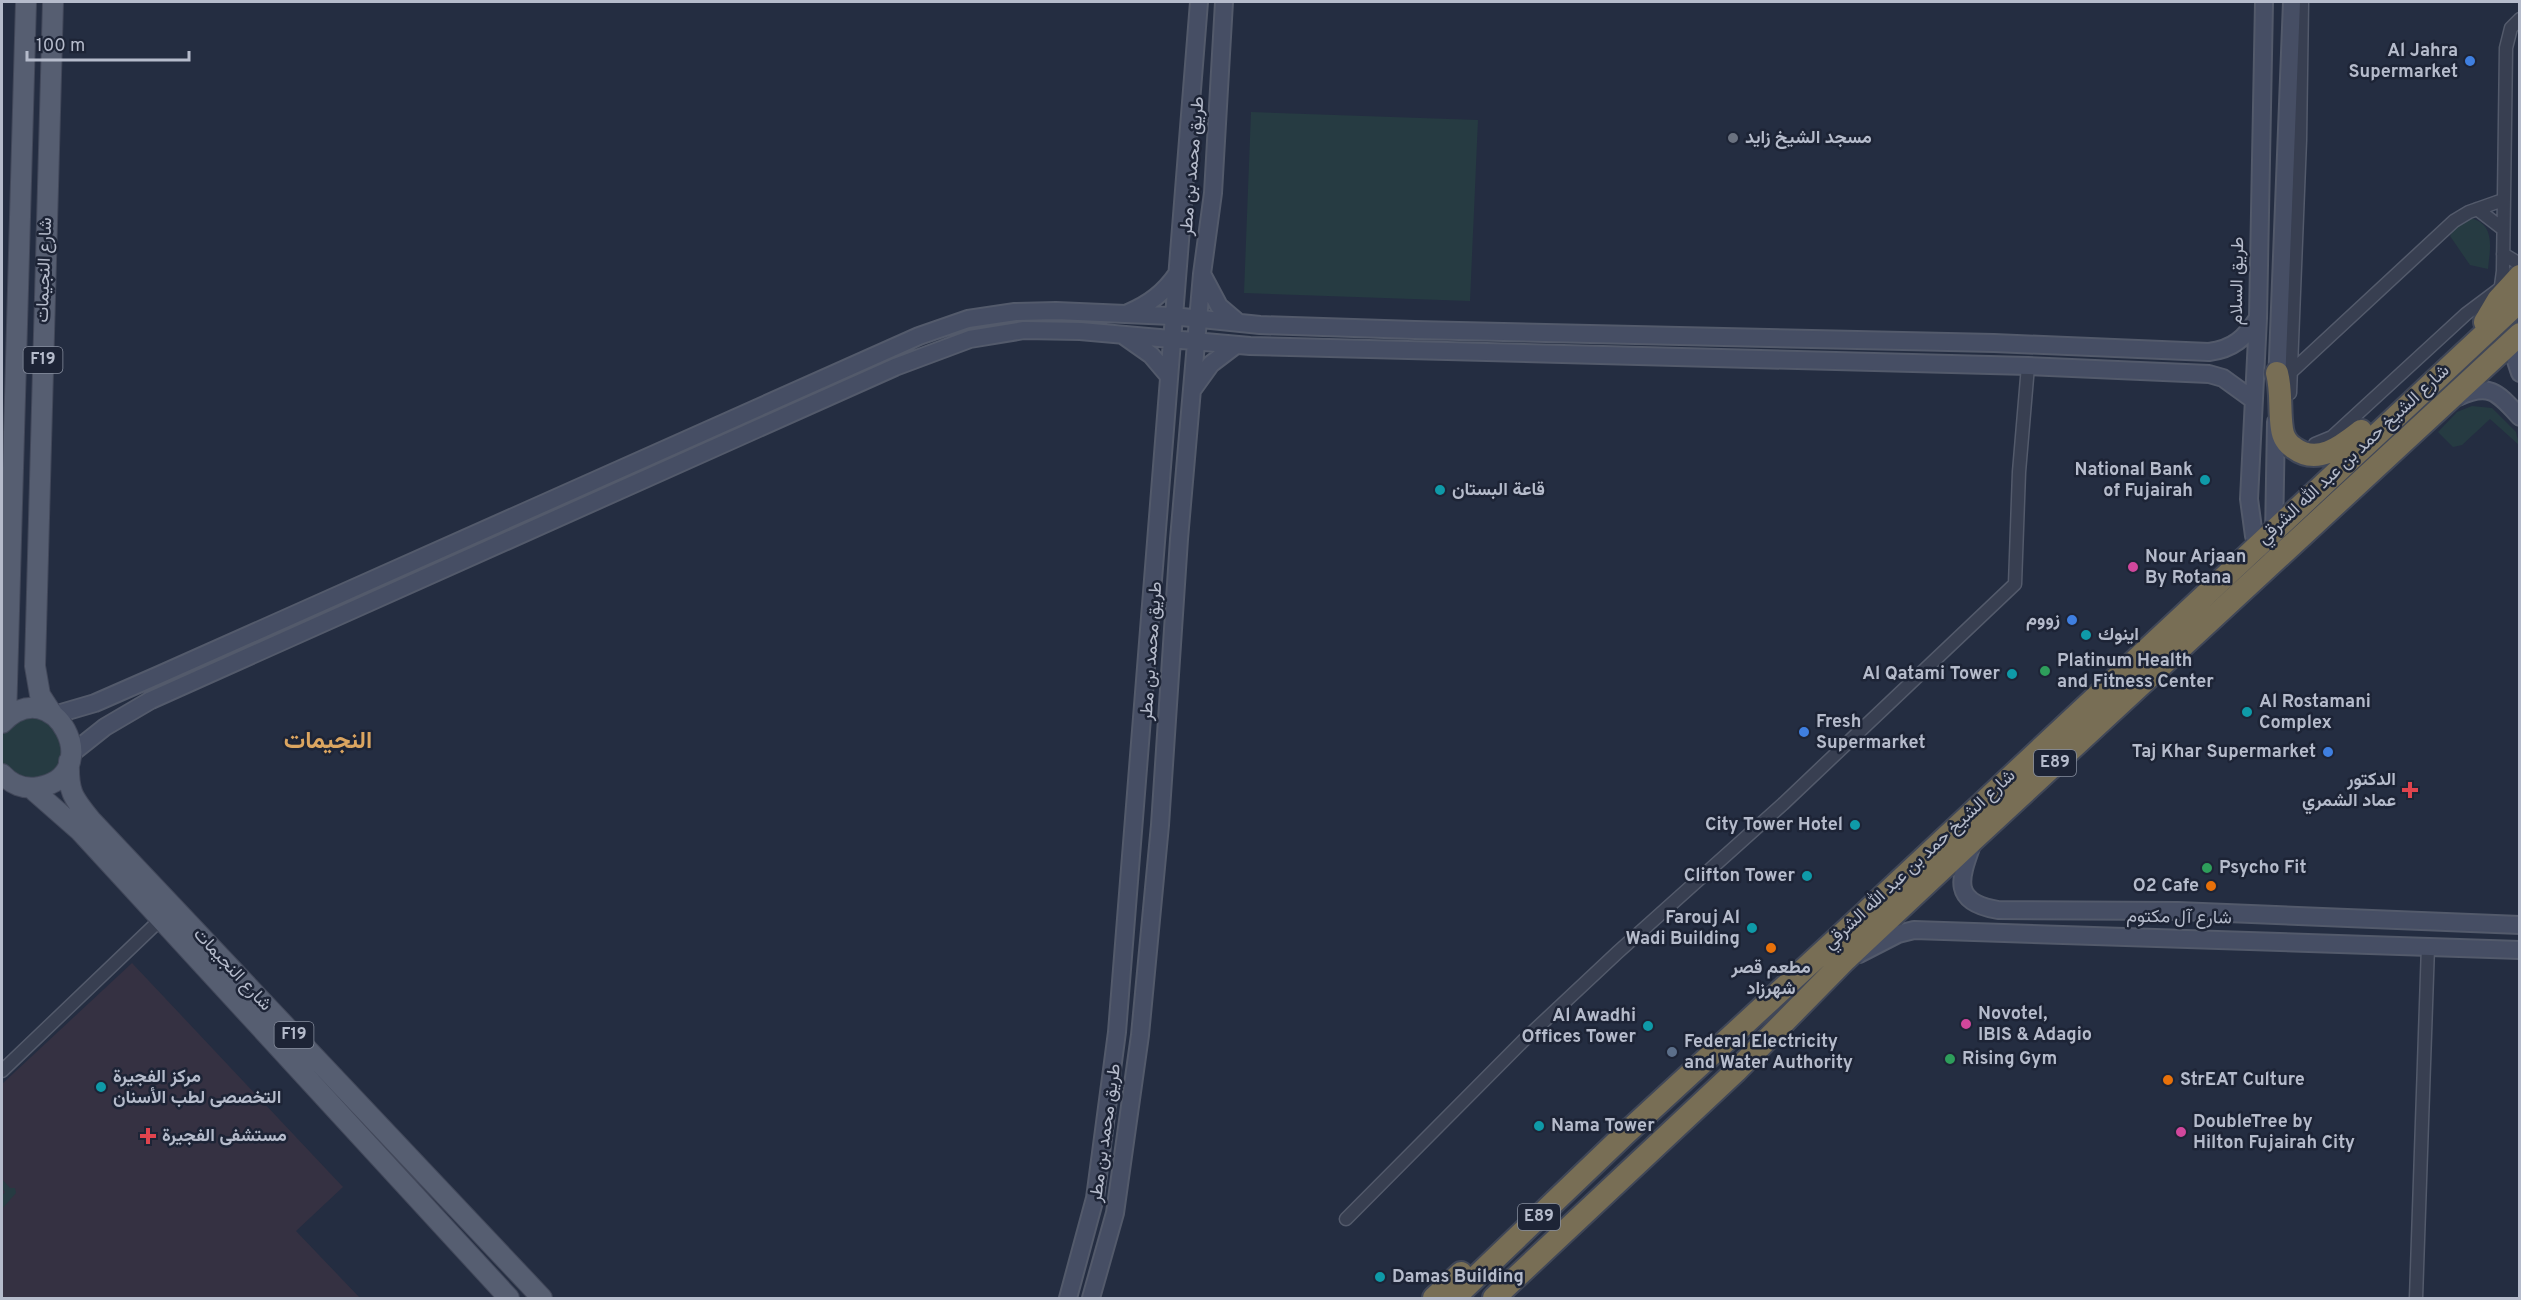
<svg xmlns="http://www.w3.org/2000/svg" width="2521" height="1300" font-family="Overpass,Vazirmatn,sans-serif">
  <rect width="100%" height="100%" fill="#242d41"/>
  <path fill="#353142" d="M132,963L343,1187L296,1231L360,1298H2V1084Z"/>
  <path fill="#263b42" d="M1251,112L1478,120L1470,301L1244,293Z
    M2470,218C2496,224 2490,248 2488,269L2470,265L2450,236L2455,227Z
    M2472,406L2492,408L2516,432L2519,445L2490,419L2462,445L2453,447L2438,432L2457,412Z
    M25,715L52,721L64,756L52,774L25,780L3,764L2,735Z
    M2,1179L10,1188H15L16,1193L2,1209V1196L5,1192L2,1188Z"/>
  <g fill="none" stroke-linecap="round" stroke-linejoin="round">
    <g stroke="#535a6b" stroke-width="15">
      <path id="street" d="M2477,209L2503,229
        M2503,254L2520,264
        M2500,293L2503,271L2506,48L2511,28L2520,19
        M2290,373L2454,221L2469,212L2503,200
        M2290,393L2300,140L2302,2
        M2315,444L2332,437L2466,314L2498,290
        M2,1071L161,919
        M1346,1219L1523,1041L1618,952L1783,804L2015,584L2019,472L2028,366
        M2416,1298L2428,946"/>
    </g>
    <g stroke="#535a6b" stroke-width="20">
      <path id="secondary" d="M2264,2L2258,318L2249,499L2254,536L2259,543L2270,549
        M1202,274L1219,306L1239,323
        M1128,313C1149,304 1164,293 1177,274
        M1124,336L1151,355L1168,375
        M2520,350L2516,361L2520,373
        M2277,384L2292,2
        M1193,389L1211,364L1236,345
        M2458,397C2490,382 2498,393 2520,417
        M2274,537L2276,422
        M54,715L95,703L159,675L919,336L968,319L1015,312L1056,311L1172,316L1260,325L1415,330L1994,343L2209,352C2233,349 2245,338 2258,318
        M71,754L105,727L151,700L895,367L970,339L1024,330L1080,331L1250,346L2028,366L2209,374L2223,378L2252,399
        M1973,842C1960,878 1950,902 1998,910L2178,911L2520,925
        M1859,954L1898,934L1914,930L2520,950
        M1068,1298L1095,1198L1117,1032L1199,2
        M1091,1298L1115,1213L1140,1035L1160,825L1179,539L1202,274L1213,193L1224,2"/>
    </g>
    <g stroke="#42485a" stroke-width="22">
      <path id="primary" d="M53,2L35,666L40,695L53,715
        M6,719L26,2
        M2,723C54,669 107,775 39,787C24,790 11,784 2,774
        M69,761C68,791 72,797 91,820L542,1298
        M31,788L80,831L509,1298"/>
    </g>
    <g stroke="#404758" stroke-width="26">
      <path id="highway" d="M2485,322L2498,300L2520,276
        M2277,373C2282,392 2279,410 2282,429C2283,437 2288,444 2294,448C2318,466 2343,445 2361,431
        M1434,1298L1461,1273
        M1454,1298L1624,1135L1866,912L2520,301
        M1494,1298L1736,1071L1844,961L1974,839L2520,334"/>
    </g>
    <use href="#street" stroke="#383f51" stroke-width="12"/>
    <use href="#secondary" stroke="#464e64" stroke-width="16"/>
    <use href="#primary" stroke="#565e71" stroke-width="20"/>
    <use href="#highway" stroke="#786e55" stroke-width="22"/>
  </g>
  <g fill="#3f7fe0" stroke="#1d2436" stroke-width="2">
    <circle cx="2470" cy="61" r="6"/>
    <circle cx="2072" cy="620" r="6"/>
    <circle cx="1804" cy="732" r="6"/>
    <circle cx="2328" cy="752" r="6"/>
  </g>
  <circle fill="#6b7280" stroke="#1d2436" stroke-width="2" cx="1733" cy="138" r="6"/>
  <g fill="#0f9aa8" stroke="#1d2436" stroke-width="2">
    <circle cx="2205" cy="480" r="6"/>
    <circle cx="1440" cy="490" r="6"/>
    <circle cx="2086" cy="635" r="6"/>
    <circle cx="2012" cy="674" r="6"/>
    <circle cx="2247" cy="712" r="6"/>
    <circle cx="1855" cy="825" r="6"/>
    <circle cx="1807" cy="876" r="6"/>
    <circle cx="1752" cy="928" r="6"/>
    <circle cx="1648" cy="1026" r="6"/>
    <circle cx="101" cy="1087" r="6"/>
    <circle cx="1539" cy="1126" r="6"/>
    <circle cx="1380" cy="1277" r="6"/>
  </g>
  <g fill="#d1479c" stroke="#1d2436" stroke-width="2">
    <circle cx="2133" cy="567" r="6"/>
    <circle cx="1966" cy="1024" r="6"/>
    <circle cx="2181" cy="1132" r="6"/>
  </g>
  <g fill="#2e9e5b" stroke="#1d2436" stroke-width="2">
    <circle cx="2045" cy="671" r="6"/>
    <circle cx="2207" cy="868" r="6"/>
    <circle cx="1950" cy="1059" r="6"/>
  </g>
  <g fill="#e0444e" stroke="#1d2436" stroke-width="2">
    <path d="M2407 781h6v6h6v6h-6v6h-6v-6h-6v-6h6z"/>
    <path d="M145 1127h6v6h6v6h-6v6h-6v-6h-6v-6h6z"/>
  </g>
  <g fill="#e8710a" stroke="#1d2436" stroke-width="2">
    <circle cx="2211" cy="886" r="6"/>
    <circle cx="1771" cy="948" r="6"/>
    <circle cx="2168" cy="1080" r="6"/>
  </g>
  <circle fill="#5c6f8a" stroke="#1d2436" stroke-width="2" cx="1672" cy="1052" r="6"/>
  <g text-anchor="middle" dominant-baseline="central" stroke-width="5" stroke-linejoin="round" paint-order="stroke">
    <g fill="#1d2436" stroke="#878e9e" stroke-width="1.5">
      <rect x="23.5" y="347" width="39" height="26" rx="4.5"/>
      <rect x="2034" y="750" width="42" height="26" rx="4.5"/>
      <rect x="274.5" y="1022" width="39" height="26" rx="4.5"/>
      <rect x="1518" y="1204" width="42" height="26" rx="4.5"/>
    </g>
    <g font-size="16" font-weight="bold" fill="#b5bbcb">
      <text x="43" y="360">F19</text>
      <text x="2055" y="763">E89</text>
      <text x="294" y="1035">F19</text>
      <text x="1539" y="1217">E89</text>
    </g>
    <g font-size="18" font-weight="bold" fill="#b5bbcb" stroke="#1d2436" text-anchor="start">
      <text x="2458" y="51" text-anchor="end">Al Jahra<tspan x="2458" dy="21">Supermarket</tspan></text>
      <text x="1745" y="138">مسجد الشيخ زايد</text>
      <text x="2193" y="470" text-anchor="end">National Bank<tspan x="2193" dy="21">of Fujairah</tspan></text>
      <text x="1452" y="490">قاعة البستان</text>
      <text x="2145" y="557">Nour Arjaan<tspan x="2145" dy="21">By Rotana</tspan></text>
      <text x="2060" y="620" text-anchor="end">زووم</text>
      <text x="2098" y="635">اينوك</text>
      <text x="2057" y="661">Platinum Health<tspan x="2057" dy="21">and Fitness Center</tspan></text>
      <text x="2000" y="674" text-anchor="end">Al Qatami Tower</text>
      <text x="2259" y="702">Al Rostamani<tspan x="2259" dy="21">Complex</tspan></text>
      <text x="1816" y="722">Fresh<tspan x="1816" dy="21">Supermarket</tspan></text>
      <text x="2316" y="752" text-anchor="end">Taj Khar Supermarket</text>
      <text x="2396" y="780" text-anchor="end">الدكتور<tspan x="2396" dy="21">عماد الشمري</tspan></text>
      <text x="1843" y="825" text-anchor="end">City Tower Hotel</text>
      <text x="2219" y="868">Psycho Fit</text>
      <text x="1795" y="876" text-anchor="end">Clifton Tower</text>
      <text x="2199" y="886" text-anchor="end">O2 Cafe</text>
      <text x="1740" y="918" text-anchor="end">Farouj Al<tspan x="1740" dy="21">Wadi Building</tspan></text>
      <text x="1771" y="968" text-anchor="middle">مطعم قصر<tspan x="1771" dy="21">شهرزاد</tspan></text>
      <text x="1978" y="1014">Novotel,<tspan x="1978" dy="21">IBIS &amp; Adagio</tspan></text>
      <text x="1636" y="1016" text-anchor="end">Al Awadhi<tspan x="1636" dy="21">Offices Tower</tspan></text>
      <text x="1684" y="1042">Federal Electricity<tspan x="1684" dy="21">and Water Authority</tspan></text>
      <text x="1962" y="1059">Rising Gym</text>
      <text x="113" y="1077">مركز الفجيرة<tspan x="113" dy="21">التخصصى لطب الأسنان</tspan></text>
      <text x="2180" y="1080">StrEAT Culture</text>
      <text x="2193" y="1122">DoubleTree by<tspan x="2193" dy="21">Hilton Fujairah City</tspan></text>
      <text x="1551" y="1126">Nama Tower</text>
      <text x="162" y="1136">مستشفى الفجيرة</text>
      <text x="1392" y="1277">Damas Building</text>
    </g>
    <g font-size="18" fill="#b5bbcb" stroke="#1d2436">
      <text transform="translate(1193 166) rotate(-85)">طريق محمد بن مطر</text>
      <text transform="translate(45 270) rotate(-88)">شارع النجيمات</text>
      <text transform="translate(2238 281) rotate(-89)">طريق السلام</text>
      <text transform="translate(2354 455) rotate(-43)">شارع الشيخ حمد بن عبد الله الشرقي</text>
      <text transform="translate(1152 651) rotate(-86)">طريق محمد بن مطر</text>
      <text transform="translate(1920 860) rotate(-43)">شارع الشيخ حمد بن عبد الله الشرقي</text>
      <text transform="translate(2179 918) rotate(1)">شارع آل مكتوم</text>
      <text transform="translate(232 970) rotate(47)">شارع النجيمات</text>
      <text transform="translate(1106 1133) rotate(-82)">طريق محمد بن مطر</text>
    </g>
    <g font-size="24" font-weight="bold" fill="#dba560" stroke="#1d2436">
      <text x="328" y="742">النجيمات</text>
    </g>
  </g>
  <rect width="2521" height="1300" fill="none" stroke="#b5bbcb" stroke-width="6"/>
  <path d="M27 51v9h162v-9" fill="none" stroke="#b5bbcb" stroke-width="3"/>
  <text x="36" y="51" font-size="18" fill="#b5bbcb" stroke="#1d2436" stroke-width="4.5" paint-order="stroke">100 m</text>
</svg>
